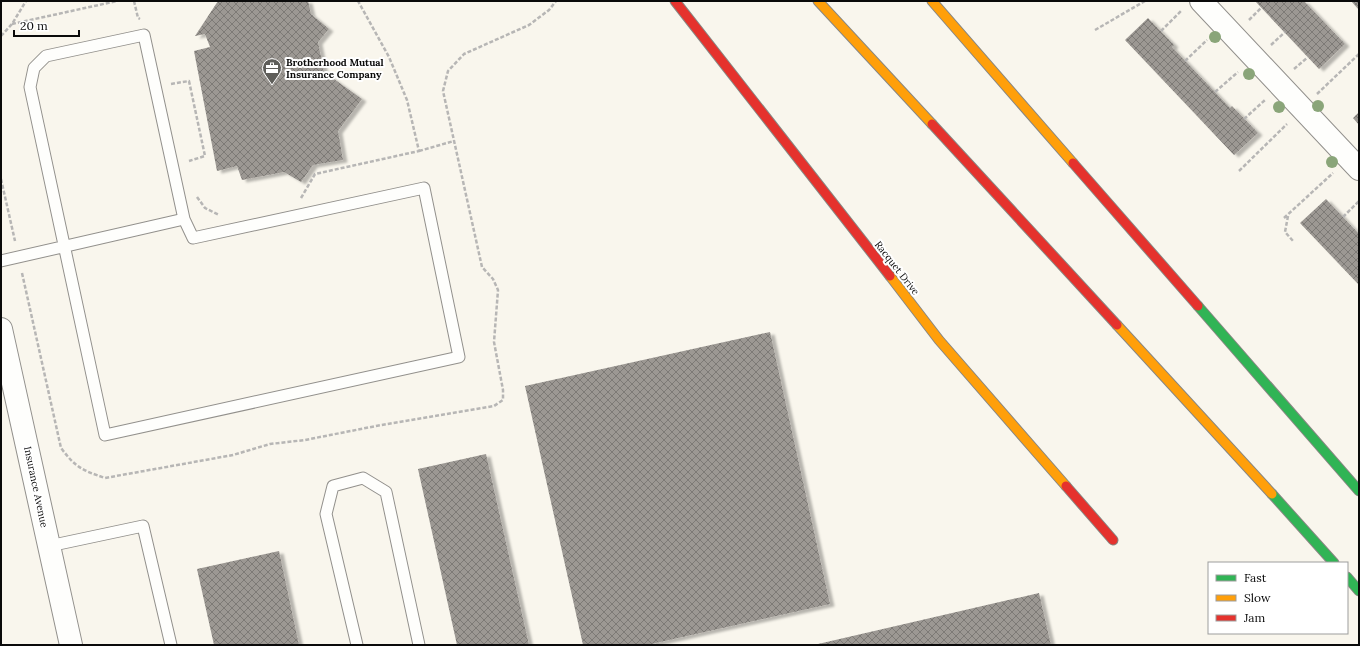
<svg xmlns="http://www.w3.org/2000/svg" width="1360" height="646" font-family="Lora,serif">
  <defs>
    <pattern id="building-cross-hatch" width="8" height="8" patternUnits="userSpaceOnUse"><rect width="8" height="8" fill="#9c9893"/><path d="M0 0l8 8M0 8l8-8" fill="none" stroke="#7d7a76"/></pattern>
    <filter id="shadow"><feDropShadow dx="4.5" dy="2.5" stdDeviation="1" flood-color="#0004"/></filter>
  </defs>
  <rect width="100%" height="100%" fill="#f9f6ed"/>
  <path fill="url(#building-cross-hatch)" filter="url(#shadow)" d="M218,1H308L311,14L329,29L318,42L324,72L362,99L338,131L343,160L313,165L301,182L284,172L242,180L237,166L217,171L194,51L210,47L205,34L195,36Z
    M1255,1H1304L1345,44L1319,69Z
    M1351,1H1359V10Z
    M1148,18L1174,45L1172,47L1230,108L1232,106L1258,133L1234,155L1125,40Z
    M1359,112V125L1353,118Z
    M1326,199L1359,234V285L1300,223Z
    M770,332L830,604L647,645H583L525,386Z
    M486,454L529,645H457L418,469Z
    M279,551L299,645H214L197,569Z
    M1039,593L1051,645H819L818,644Z"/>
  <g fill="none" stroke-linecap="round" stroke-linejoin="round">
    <g stroke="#92908c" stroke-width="13">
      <path id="lane" d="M144,35L184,219L193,238L424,188L459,357L105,435L30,87L34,68L46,56Z
        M1,261L184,219
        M49,546L143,526L171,645
        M357,645L326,514L333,486L363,478L386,492L419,645"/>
    </g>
    <g stroke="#92908c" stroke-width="24">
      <path id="street" d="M1201,1L1359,169
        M1,329L71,645"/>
    </g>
    <g stroke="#888783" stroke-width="11">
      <path id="fast" d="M1198,306L1359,491
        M1272,494L1334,563
        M1347,577L1359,591"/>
    </g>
    <g stroke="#888783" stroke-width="11">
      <path id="slow" d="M818,1L932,124
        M932,1L1073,163
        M890,276L939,340L1066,486
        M1117,325L1272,494"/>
    </g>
    <g stroke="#888783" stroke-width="11">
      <path id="jam" d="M675,1L890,276
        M932,124L1117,325
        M1073,163L1198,306
        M1066,486L1113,540"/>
    </g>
    <path stroke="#b7b6b5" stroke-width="2.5" stroke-dasharray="4 2" stroke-linecap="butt" d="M134,1L138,18L140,19
      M1249,20L1261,8
      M12,24L117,1
      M1095,30L1145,1
      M1161,31L1182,10
      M1,36L12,24L26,1
      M1271,45L1285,32
      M1185,61L1207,40
      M1294,69L1308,57
      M171,84L189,81L205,156L189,161
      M1215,92L1238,72
      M1317,94L1359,54
      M1244,119L1265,100
      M419,151L454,141
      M1239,171L1287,124
      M1,179L15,241
      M197,197L205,208L219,215
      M301,198L315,174L419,151L407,100L389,57L358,1
      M1288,216L1285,232L1294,242
      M1343,217L1359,201
      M1284,218L1333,173
      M22,273L61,448C76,468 82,470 105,478L233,455L270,444L305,440L376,426L494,406L503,400V390L494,342L498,290L493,279L482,267L443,91L448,71L464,54L529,25L549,10L556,1"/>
    <use href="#lane" stroke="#fefefc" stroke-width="11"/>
    <use href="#street" stroke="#fefefc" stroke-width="22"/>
    <use href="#fast" stroke="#30b455" stroke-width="9"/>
    <use href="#slow" stroke="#ff9f0a" stroke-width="9"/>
    <use href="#jam" stroke="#e5322d" stroke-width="9"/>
  </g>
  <g fill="#8aa579">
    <circle cx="1215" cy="37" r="6"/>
    <circle cx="1249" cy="74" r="6"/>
    <circle cx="1318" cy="106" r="6"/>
    <circle cx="1279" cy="107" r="6"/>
    <circle cx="1332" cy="162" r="6"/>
  </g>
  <defs>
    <g id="office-pin" transform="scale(1)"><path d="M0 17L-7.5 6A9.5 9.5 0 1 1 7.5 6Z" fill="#5e5d59" stroke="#fff"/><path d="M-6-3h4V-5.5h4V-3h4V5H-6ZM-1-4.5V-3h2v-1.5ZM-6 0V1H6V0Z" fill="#fff"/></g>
  </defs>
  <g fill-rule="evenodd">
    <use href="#office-pin" x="272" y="68"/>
  </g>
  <g text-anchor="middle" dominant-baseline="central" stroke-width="4" stroke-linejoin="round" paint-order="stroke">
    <g font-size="10" font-weight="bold" fill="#0a0a0a" stroke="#fff" text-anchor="start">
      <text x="286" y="62">Brotherhood Mutual<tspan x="286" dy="12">Insurance Company</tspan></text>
    </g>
    <g font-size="10" fill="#0a0a0a" stroke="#fff">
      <text transform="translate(897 268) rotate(52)">Racquet Drive</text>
      <text transform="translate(36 487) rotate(78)">Insurance Avenue</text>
    </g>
  </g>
  <rect width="1360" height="646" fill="none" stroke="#0a0a0a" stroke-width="4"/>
  <rect x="1208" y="562" width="140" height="72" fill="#ffffff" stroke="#9d9d9d"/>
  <rect x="1216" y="575" width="20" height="6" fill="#30b455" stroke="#9d9d9d"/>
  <text x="1244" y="582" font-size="12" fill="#0a0a0a">Fast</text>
  <rect x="1216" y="595" width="20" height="6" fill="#ff9f0a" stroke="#9d9d9d"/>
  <text x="1244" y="602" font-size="12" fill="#0a0a0a">Slow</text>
  <rect x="1216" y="615" width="20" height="6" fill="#e5322d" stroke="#9d9d9d"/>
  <text x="1244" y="622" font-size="12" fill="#0a0a0a">Jam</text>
  <path d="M14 30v6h65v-6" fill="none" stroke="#0a0a0a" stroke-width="2"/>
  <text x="20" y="30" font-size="12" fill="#0a0a0a" stroke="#ffffff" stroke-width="3" paint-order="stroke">20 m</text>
</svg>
